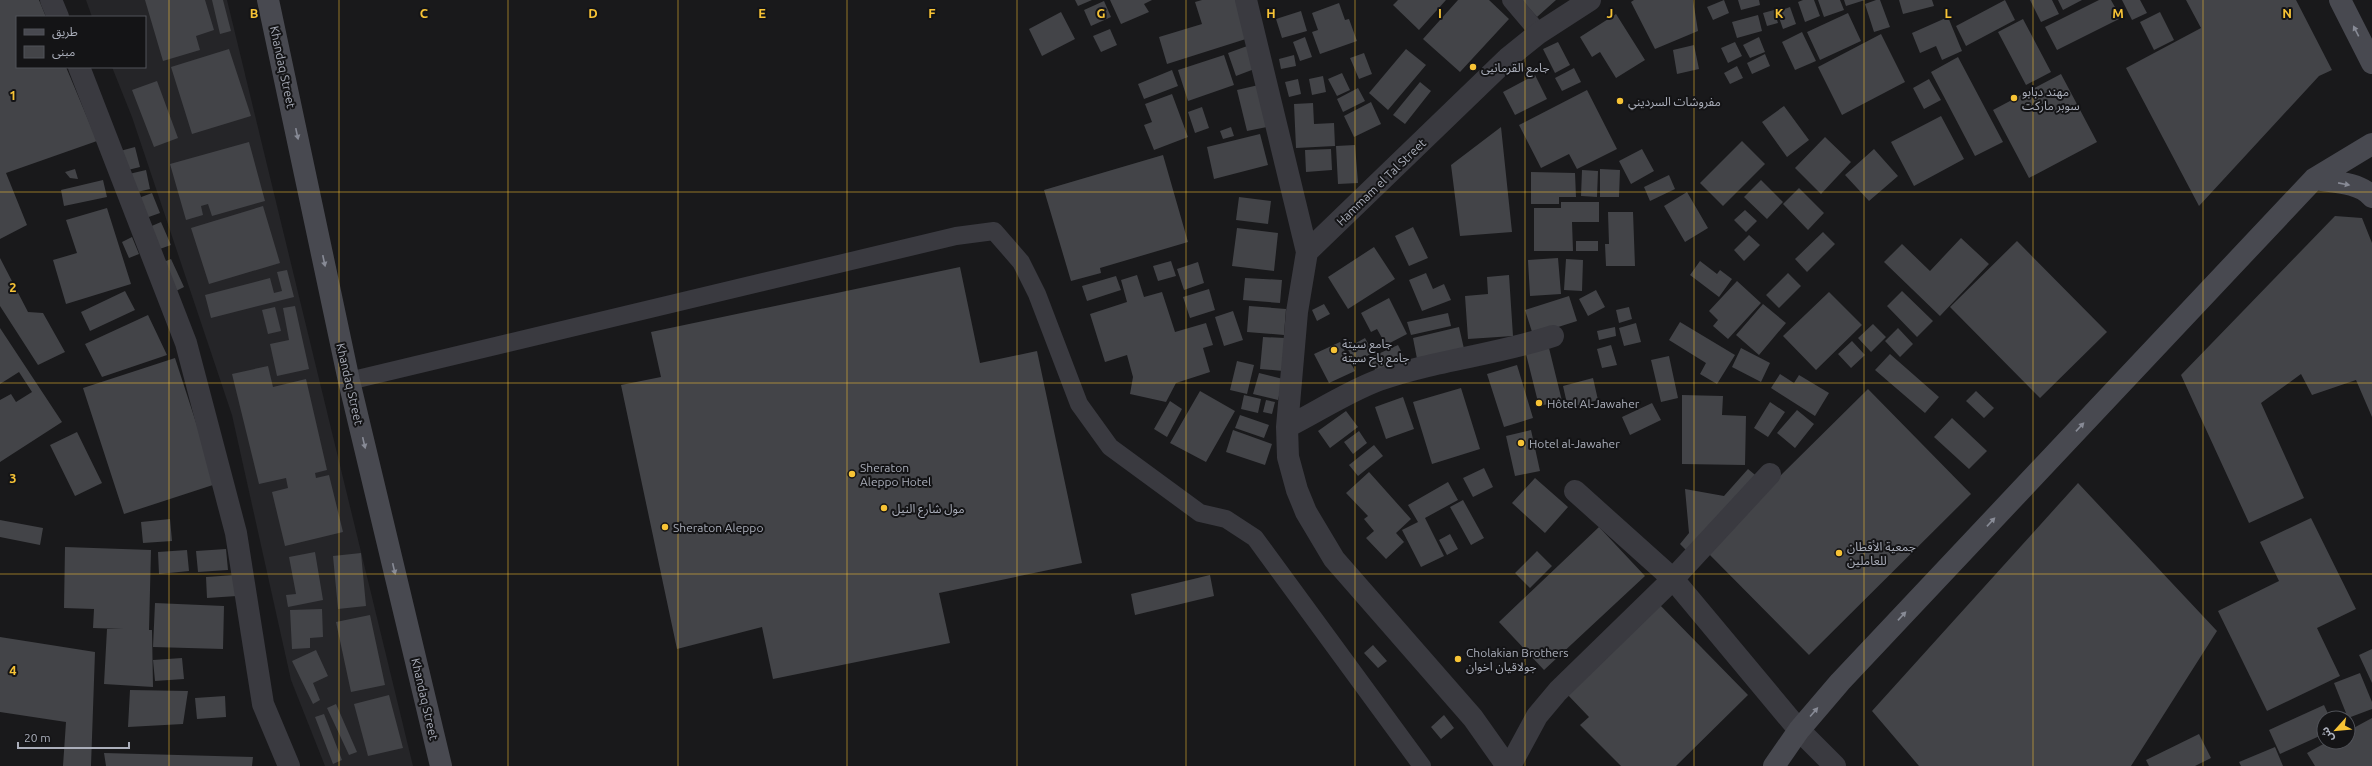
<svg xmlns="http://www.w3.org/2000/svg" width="2372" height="766" font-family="Ubuntu,'Noto Sans Arabic',sans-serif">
  <rect width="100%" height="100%" fill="#19191b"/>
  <path fill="#252528" d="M86,0H227L413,766H325L291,680L232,415L132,117L112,67H145V17H92Z"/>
  <path fill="#434448" d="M0,0H39L46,17H17V67H66L97,141L6,173L27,225L0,239Z
    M145,0H205L214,30L196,36L200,50L163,61Z
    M212,0H223L231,31L220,34Z
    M1075,0H1092L1078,6Z
    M1110,0H1152L1144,4L1149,12L1121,24Z
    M1202,0H1237L1249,38L1167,64L1159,37L1202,24L1195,2Z
    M1398,0H1446L1419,30L1393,5Z
    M1458,0H1489L1509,19L1460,72L1423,39Z
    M1522,0H1556L1537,17Z
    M1634,0H1693L1698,31L1655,49L1631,2Z
    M1724,0L1729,13L1713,20L1707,7Z
    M1738,0H1759L1760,5L1741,10Z
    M1803,0H1814L1820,16L1805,22L1798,2Z
    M1818,0H1840L1844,10L1824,17Z
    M1844,0H1865L1846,6Z
    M1876,0H1880L1890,27L1874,32L1865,4Z
    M1899,0H1932L1934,6L1903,14Z
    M2005,0L2015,20L1966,46L1956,26Z
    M2030,0H2052L2059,14L2041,22Z
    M2058,0H2082L2063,10Z
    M2099,0H2111L2121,18L2057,50L2045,27Z
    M2122,0H2140L2147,13L2132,20Z
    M2186,0H2296L2332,70L2319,76L2199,206L2126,68L2201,28Z
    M1104,1L1111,17L1091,26L1084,10Z
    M1339,3L1345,20L1349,19L1357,41L1320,54L1312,32L1318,30L1312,13Z
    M1790,7L1796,24L1783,29L1777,12Z
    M1774,10L1778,23L1767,26L1763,13Z
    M1301,11L1307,31L1282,38L1276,19Z
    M1061,12L1075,39L1042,56L1029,29Z
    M2160,12L2174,40L2154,50L2140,22Z
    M1848,13L1861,41L1820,60L1807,32Z
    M1616,14L1645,60L1616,78L1600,52L1592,57L1580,37Z
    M1758,15L1762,31L1737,38L1732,22Z
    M1948,17L1962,51L1942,60L1936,46L1920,53L1912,33Z
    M2023,19L2051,72L2026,85L1998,32Z
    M1110,29L1117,45L1101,52L1093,36Z
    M1802,32L1816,61L1795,70L1782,42Z
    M1881,34L1905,82L1842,115L1818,67Z
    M1305,37L1312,57L1300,61L1293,42Z
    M1759,37L1765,52L1750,58L1743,45Z
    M1558,42L1570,65L1555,73L1543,49Z
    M1735,42L1742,56L1728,63L1721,48Z
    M1250,45L1257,68L1236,76L1228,53Z
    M1694,45L1699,69L1677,74L1673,50Z
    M229,49L251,116L192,134L171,67Z
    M1406,49L1426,65L1388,110L1369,93Z
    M1364,53L1372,74L1359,79L1350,58Z
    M1765,54L1770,66L1752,74L1747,63Z
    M1224,55L1234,85L1188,101L1178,70Z
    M1294,55L1296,66L1281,69L1279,59Z
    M1958,57L2003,142L1975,156L1931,72Z
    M1737,66L1743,78L1730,84L1724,73Z
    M1574,68L1581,82L1562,91L1555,78Z
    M1172,70L1178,86L1144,99L1138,84Z
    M1342,73L1350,90L1337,96L1328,79Z
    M2061,74L2097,142L2029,178L1993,110Z
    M1535,75L1547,99L1515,115L1503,92Z
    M1323,76L1326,92L1312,95L1309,79Z
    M1298,79L1301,94L1289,97L1285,82Z
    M1929,79L1941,100L1924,109L1913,88Z
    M157,81L178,138L154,147L132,90Z
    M1420,82L1431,91L1405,124L1393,115Z
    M1263,84L1272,126L1247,131L1237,90Z
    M1358,88L1365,101L1343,112L1337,99Z
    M1587,90L1617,149L1577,169L1569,154L1541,168L1519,125Z
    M1172,94L1188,137L1154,150L1144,125L1152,122L1145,104Z
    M1371,102L1381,124L1354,137L1344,116Z
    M1313,103L1314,124L1334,123L1335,146L1296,148L1294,104Z
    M1784,106L1809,140L1787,157L1762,122Z
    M1202,107L1209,128L1195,133L1188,112Z
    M1941,116L1964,159L1914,186L1891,142Z
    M1231,127L1234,136L1223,139L1220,131Z
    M1501,127L1512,232L1460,236L1451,165Z
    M1260,134L1268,165L1214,179L1207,147Z
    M1825,137L1851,162L1821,194L1795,168Z
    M1742,141L1765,164L1723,206L1700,183Z
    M249,142L265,201L212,216L208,204L201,206L203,215L186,220L170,164Z
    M1355,145L1358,183L1338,184L1336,146Z
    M135,147L140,167L124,171L120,151Z
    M1331,149L1332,170L1306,172L1305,150Z
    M1642,149L1654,171L1631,184L1619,161Z
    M1874,149L1898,176L1869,201L1845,175Z
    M1163,155L1188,242L1100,268L1101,273L1071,281L1044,190Z
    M75,169L78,179L70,178L65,172Z
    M1600,169L1620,170L1619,197H1600Z
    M146,170L150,189L133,193L129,174Z
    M1582,170L1598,171L1597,197L1581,196Z
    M1531,172L1575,173L1576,197H1559V204H1531Z
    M1669,175L1675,189L1650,201L1644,187Z
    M103,180L107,197L64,206L61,190Z
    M1761,180L1783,202L1767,219L1744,197Z
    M1799,188L1824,213L1808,230L1783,204Z
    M1687,192L1708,228L1685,242L1664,206Z
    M152,193L160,213L143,219L136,199Z
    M1239,197L1271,201L1268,224L1236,220Z
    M1561,202H1599V222H1572L1573,251H1534V208H1561Z
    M263,206L280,263L209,284L191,228Z
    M107,208L131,284L66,304L53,260L77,253L66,220Z
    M1745,210L1757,221L1746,232L1734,220Z
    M1608,212H1633L1635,266H1606L1605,244H1609Z
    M2335,216L2362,218L2372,243V417L2356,380L2312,395L2301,374L2261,403L2304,498L2249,523L2181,375Z
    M161,222L171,245L157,250L147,228Z
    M1413,227L1428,258L1409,266L1395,236Z
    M1237,228L1278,233L1274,271L1232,266Z
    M1823,232L1835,244L1807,272L1795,259Z
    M1749,235L1760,245L1744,261L1734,250Z
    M132,237L139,254L129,258L122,242Z
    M1961,238L1989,264L1940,316L1884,262L1902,244L1930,271Z
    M1576,241H1598V251H1576Z
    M2017,241L2107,332L2040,398L1950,307Z
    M1374,247L1395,279L1348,309L1328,277Z
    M0,258L28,312L43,313L65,352L38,365L0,306Z
    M1558,258L1561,294L1530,296L1528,260Z
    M171,259L184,287L174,292L161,263Z
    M1566,259L1583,260L1582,291L1564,290Z
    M1171,261L1176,276L1158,281L1153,266Z
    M1700,261L1717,274L1720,270L1732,279L1719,297L1690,275Z
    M1198,262L1204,283L1184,290L1177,269Z
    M960,267L980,363L1037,351L1082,563L939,593L950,643L773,679L762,627L677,649L621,385L661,377L651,332Z
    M287,270L294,297L211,318L205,295L270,278L274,293L282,291L277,272Z
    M1426,273L1433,289L1444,284L1451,300L1422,311L1409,280Z
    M1788,273L1801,286L1779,308L1766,295Z
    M1137,275L1144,297L1162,292L1175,332L1206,323L1213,345L1203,348L1210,372L1176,383L1166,402L1130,394L1133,377L1127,355L1105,362L1090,314L1127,302L1121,280Z
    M1509,275L1513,336L1468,339L1465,296L1488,294L1487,277Z
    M1116,276L1121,290L1087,301L1082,286Z
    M1245,278L1282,280L1280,303L1243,300Z
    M1737,281L1761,303L1728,339L1713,326L1718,320L1709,311Z
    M1209,289L1215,310L1190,318L1183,297Z
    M1596,290L1605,307L1588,316L1579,299Z
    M125,291L135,310L90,331L81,312Z
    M1902,291L1933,321L1917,337L1887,306Z
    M1829,292L1862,325L1816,370L1783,336Z
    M1569,296L1577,321L1533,335L1525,310Z
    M1389,298L1407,334L1386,345L1377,329L1371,332L1361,313Z
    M1324,304L1330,314L1317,321L1312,310Z
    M1763,304L1786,323L1759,355L1736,335Z
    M295,306L309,369L277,376L270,344L289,340L283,308Z
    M1249,306L1286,309L1284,335L1247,332Z
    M275,307L281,331L268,334L262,310Z
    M1629,307L1632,319L1619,323L1616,310Z
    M1233,311L1243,340L1224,346L1215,317Z
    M1448,313L1451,326L1411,335L1407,322Z
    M148,315L167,355L102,377L85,344Z
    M1680,322L1735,355L1717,384L1700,374L1706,363L1669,340Z
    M1636,323L1641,342L1624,346L1619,328Z
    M1873,324L1886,337L1871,352L1858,338Z
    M1459,327L1465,353L1418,364L1413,338Z
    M1615,327L1616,336L1599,340L1597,331Z
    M0,328L62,422L0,462V400L11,394L16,402L32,392L19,372L0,384Z
    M1898,328L1913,344L1900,357L1885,341Z
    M1263,337L1285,338L1283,371L1260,369Z
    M1365,338L1373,353L1355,362L1347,348Z
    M1852,341L1865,355L1851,368L1838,354Z
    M1340,342L1355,371L1329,383L1314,354Z
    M1548,344L1562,401L1539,406L1525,350Z
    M1398,345L1407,363L1378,376L1369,358Z
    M1611,345L1617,365L1602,368L1597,349Z
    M1741,348L1770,363L1761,382L1732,367Z
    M1890,354L1939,397L1925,413L1875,370Z
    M1669,356L1678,398L1661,402L1651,360Z
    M175,358L216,484L124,514L83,388Z
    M1237,361L1254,365L1247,394L1230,390Z
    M1517,365L1533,418L1504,427L1487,374Z
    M268,366L273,387L306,379L327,470L315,473L316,478L329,475L343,532L285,546L272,492L288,488L286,478L259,484L232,374Z
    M1259,373L1283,379L1278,400L1253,394Z
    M1780,374L1794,383L1799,375L1829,393L1815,416L1771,388Z
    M1593,378L1598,400L1568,408L1563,386Z
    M1461,388L1480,449L1432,464L1413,402Z
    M1868,389L1971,494L1809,655L1705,550Z
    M1200,391L1235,411L1206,462L1170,443Z
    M1976,391L1994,408L1984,418L1966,401Z
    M1244,395L1261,399L1258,413L1241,409Z
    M1682,395L1723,396L1722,415L1746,416L1745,465L1682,464Z
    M1403,397L1414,429L1386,439L1375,407Z
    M1266,400L1275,402L1272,414L1263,412Z
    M1170,401L1182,409L1167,437L1154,429Z
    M1770,402L1785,412L1768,437L1754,428Z
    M1652,403L1661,420L1630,435L1622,417Z
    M1797,410L1814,424L1795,448L1777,433Z
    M1346,411L1358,427L1330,448L1318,431Z
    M1240,415L1269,425L1264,438L1235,428Z
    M1952,418L1987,451L1969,469L1934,437Z
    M1233,430L1272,444L1265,465L1226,452Z
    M1531,430L1540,471L1515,476L1506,436Z
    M1359,431L1367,443L1353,454L1344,442Z
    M77,432L102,483L75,496L50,445Z
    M1374,445L1383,456L1358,476L1349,465Z
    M1484,468L1493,487L1473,497L1463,478Z
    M1748,469L1760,479L1690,554L1680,544L1689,533L1685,489L1724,496Z
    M1369,472L1411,519L1396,533L1404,542L1386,559L1366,538L1374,531L1364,519L1368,516L1346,493Z
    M1535,478L1568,507L1545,533L1512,503Z
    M1448,482L1458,500L1425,518L1444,556L1421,567L1402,530L1418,522L1408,505Z
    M2078,483L2217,631L2131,766H1919L1872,711Z
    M1463,500L1484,538L1471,545L1450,507Z
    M2311,518L2356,609L2317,628L2340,676L2267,711L2218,611L2279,581L2260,542Z
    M170,519L172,541L143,543L141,522Z
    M0,520L43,528L40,545L0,537Z
    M1599,527L1645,576L1544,670L1499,622Z
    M1450,534L1458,549L1447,555L1439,540Z
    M65,547L151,550L149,630H152L153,687L104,684L107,629H123L93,628L94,609L64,608Z
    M226,549L228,570L198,572L196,551Z
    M187,550L189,571L159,574L158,552Z
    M1537,551L1552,566L1530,588L1515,573Z
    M315,552L323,600L288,607L286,595L296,594L289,557Z
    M361,553L366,606L338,609L333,556Z
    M235,575L237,596L207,598L206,577Z
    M1210,575L1214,596L1135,615L1131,594Z
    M1657,602L1748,695L1676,766H1621L1580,725L1589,717L1566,693Z
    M155,603L224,606L223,649L153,647Z
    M322,609L323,637L310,638V648L292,649L290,610Z
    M370,615L385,685L351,692L336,622Z
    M0,637L95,652L91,766H63L66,722L0,712Z
    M1373,645L1387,661L1378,668L1364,653Z
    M2372,649V683L2359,655Z
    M316,650L328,676L313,683L320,700L313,704L292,661Z
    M182,658L184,679L155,681L153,660Z
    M2360,673L2372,702V709L2348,718L2334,683Z
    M130,690L188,691L183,724L128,727Z
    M389,695L403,748L368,756L354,704Z
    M225,696L226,717L197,719L195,698Z
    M336,704L357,752L349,755L327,708Z
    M2324,705L2330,718H2324V734L2280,754L2269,730Z
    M324,714L342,760L333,764L315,717Z
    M1444,715L1454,728L1441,739L1431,727Z
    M2372,718V766H2315L2307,753L2327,742H2348V731Z
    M2199,734L2211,758L2195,766H2149L2146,760Z
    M2275,747L2283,766H2241L2239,762Z
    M104,753L253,757L252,766H106Z"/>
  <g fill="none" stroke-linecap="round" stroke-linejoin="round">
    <path stroke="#3a3a40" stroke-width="18" d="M1511,0L1539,33
      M349,381L956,236L994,231L1021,262L1037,294L1079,404L1110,447L1200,513L1226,519L1255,538L1422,766"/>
    <path stroke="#3a3a40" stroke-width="22" d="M51,0L58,17
      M1246,0L1307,252
      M79,67L186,343L236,533L263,704L289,766
      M1287,427C1317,412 1347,392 1379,380C1435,360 1496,355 1553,336
      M1575,491L1673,579L1799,730L1835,766
      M1507,766L1473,718L1334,559L1306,512L1297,490L1288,457L1287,427L1297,312L1307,252L1509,57L1539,33L1590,0
      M1510,766L1537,716L1558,691L1673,579L1770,474"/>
    <path stroke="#484950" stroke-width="22" d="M268,0L349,381L441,766
      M2340,0L2372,63
      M2314,179C2332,182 2360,182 2372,197
      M1774,766L1799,730L1840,682L2314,179L2372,144"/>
  </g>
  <defs><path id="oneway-solid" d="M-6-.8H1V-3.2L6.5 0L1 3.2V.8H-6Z"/></defs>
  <g fill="#888b96">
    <use href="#oneway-solid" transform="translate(2356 31) rotate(-117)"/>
    <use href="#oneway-solid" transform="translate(297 134) rotate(78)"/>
    <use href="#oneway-solid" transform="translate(2344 184) rotate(11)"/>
    <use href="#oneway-solid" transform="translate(324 261) rotate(78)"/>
    <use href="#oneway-solid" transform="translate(2080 427) rotate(-47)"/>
    <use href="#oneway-solid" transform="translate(364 443) rotate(77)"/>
    <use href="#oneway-solid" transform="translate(1991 522) rotate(-47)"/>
    <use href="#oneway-solid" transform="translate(394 569) rotate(77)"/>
    <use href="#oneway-solid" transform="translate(1902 616) rotate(-47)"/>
    <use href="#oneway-solid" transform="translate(1814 712) rotate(-49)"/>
  </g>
  <path fill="none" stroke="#f7c335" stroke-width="1" stroke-opacity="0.55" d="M169,0V766M339,0V766M508,0V766M678,0V766M847,0V766M1017,0V766M1186,0V766M1355,0V766M1525,0V766M1694,0V766M1864,0V766M2033,0V766M2203,0V766M0,192H2372M0,383H2372M0,574H2372"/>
  <g fill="#f7c335" stroke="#141416" stroke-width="1.5">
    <circle cx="1473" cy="67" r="4"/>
    <circle cx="2014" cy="98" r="4"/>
    <circle cx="1620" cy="101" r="4"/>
    <circle cx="1334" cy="350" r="4"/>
    <circle cx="1539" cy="403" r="4"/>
    <circle cx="1521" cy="443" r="4"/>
    <circle cx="852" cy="474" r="4"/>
    <circle cx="884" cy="508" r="4"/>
    <circle cx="665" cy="527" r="4"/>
    <circle cx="1839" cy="553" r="4"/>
    <circle cx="1458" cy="659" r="4"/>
  </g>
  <g text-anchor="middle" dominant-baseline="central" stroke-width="4" stroke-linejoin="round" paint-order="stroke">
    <g font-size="12" fill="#abafbb" stroke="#141416">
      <text transform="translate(283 67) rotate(78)">Khandaq Street</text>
      <text transform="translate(1381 182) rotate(-44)">Hammam el Tal Street</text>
      <text transform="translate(350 384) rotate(77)">Khandaq Street</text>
      <text transform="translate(425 699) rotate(77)">Khandaq Street</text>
    </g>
    <g font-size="12" fill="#abafbb" stroke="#141416" text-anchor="start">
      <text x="1481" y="67">جامع القرمانيى</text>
      <text x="2022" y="91">مهند دبابو<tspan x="2022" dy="14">سوبر ماركت</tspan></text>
      <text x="1628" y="101">مفروشات السرديني</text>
      <text x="1342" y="343">جامع سيتة<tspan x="1342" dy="14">جامع باح سيتة</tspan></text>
      <text x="1547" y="403">Hôtel Al-Jawaher</text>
      <text x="1529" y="443">Hotel al-Jawaher</text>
      <text x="860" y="467">Sheraton<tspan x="860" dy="14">Aleppo Hotel</tspan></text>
      <text x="892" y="508">مول شارع النيل</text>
      <text x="673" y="527">Sheraton Aleppo</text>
      <text x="1847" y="546">جمعية الأقطان<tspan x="1847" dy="14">للعاملين</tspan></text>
      <text x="1466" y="652">Cholakian Brothers<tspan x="1466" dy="14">جولاقيان اخوان</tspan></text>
    </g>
  </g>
  <g font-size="13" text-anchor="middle" font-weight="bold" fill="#f7c335" stroke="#141416" stroke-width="4" stroke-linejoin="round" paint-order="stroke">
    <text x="254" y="18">B</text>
    <text x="424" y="18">C</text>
    <text x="593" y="18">D</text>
    <text x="762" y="18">E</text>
    <text x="932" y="18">F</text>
    <text x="1101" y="18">G</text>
    <text x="1271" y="18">H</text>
    <text x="1440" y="18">I</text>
    <text x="1610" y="18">J</text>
    <text x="1779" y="18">K</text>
    <text x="1948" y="18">L</text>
    <text x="2118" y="18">M</text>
    <text x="2287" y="18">N</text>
    <text x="13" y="100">1</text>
    <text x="13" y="292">2</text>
    <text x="13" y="483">3</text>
    <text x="13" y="675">4</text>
  </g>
  <rect x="16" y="16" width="130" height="52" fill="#141416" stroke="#505258"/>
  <rect x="24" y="29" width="20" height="6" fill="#484950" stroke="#505258"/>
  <text x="52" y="36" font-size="12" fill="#abafbb">طريق</text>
  <rect x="24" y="46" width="20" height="12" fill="#434448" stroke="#505258"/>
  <text x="52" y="56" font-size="12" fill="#abafbb">مبنى</text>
  <g transform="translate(2336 730) rotate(243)"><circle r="19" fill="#141416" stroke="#505258"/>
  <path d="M0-3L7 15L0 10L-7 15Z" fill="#f7c335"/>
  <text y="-6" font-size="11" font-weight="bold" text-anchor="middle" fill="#abafbb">ش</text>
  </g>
  <path d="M18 742v6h111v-6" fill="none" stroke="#abafbb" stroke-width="2"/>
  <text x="24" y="742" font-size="12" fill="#abafbb" stroke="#141416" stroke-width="3" paint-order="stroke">20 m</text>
</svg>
